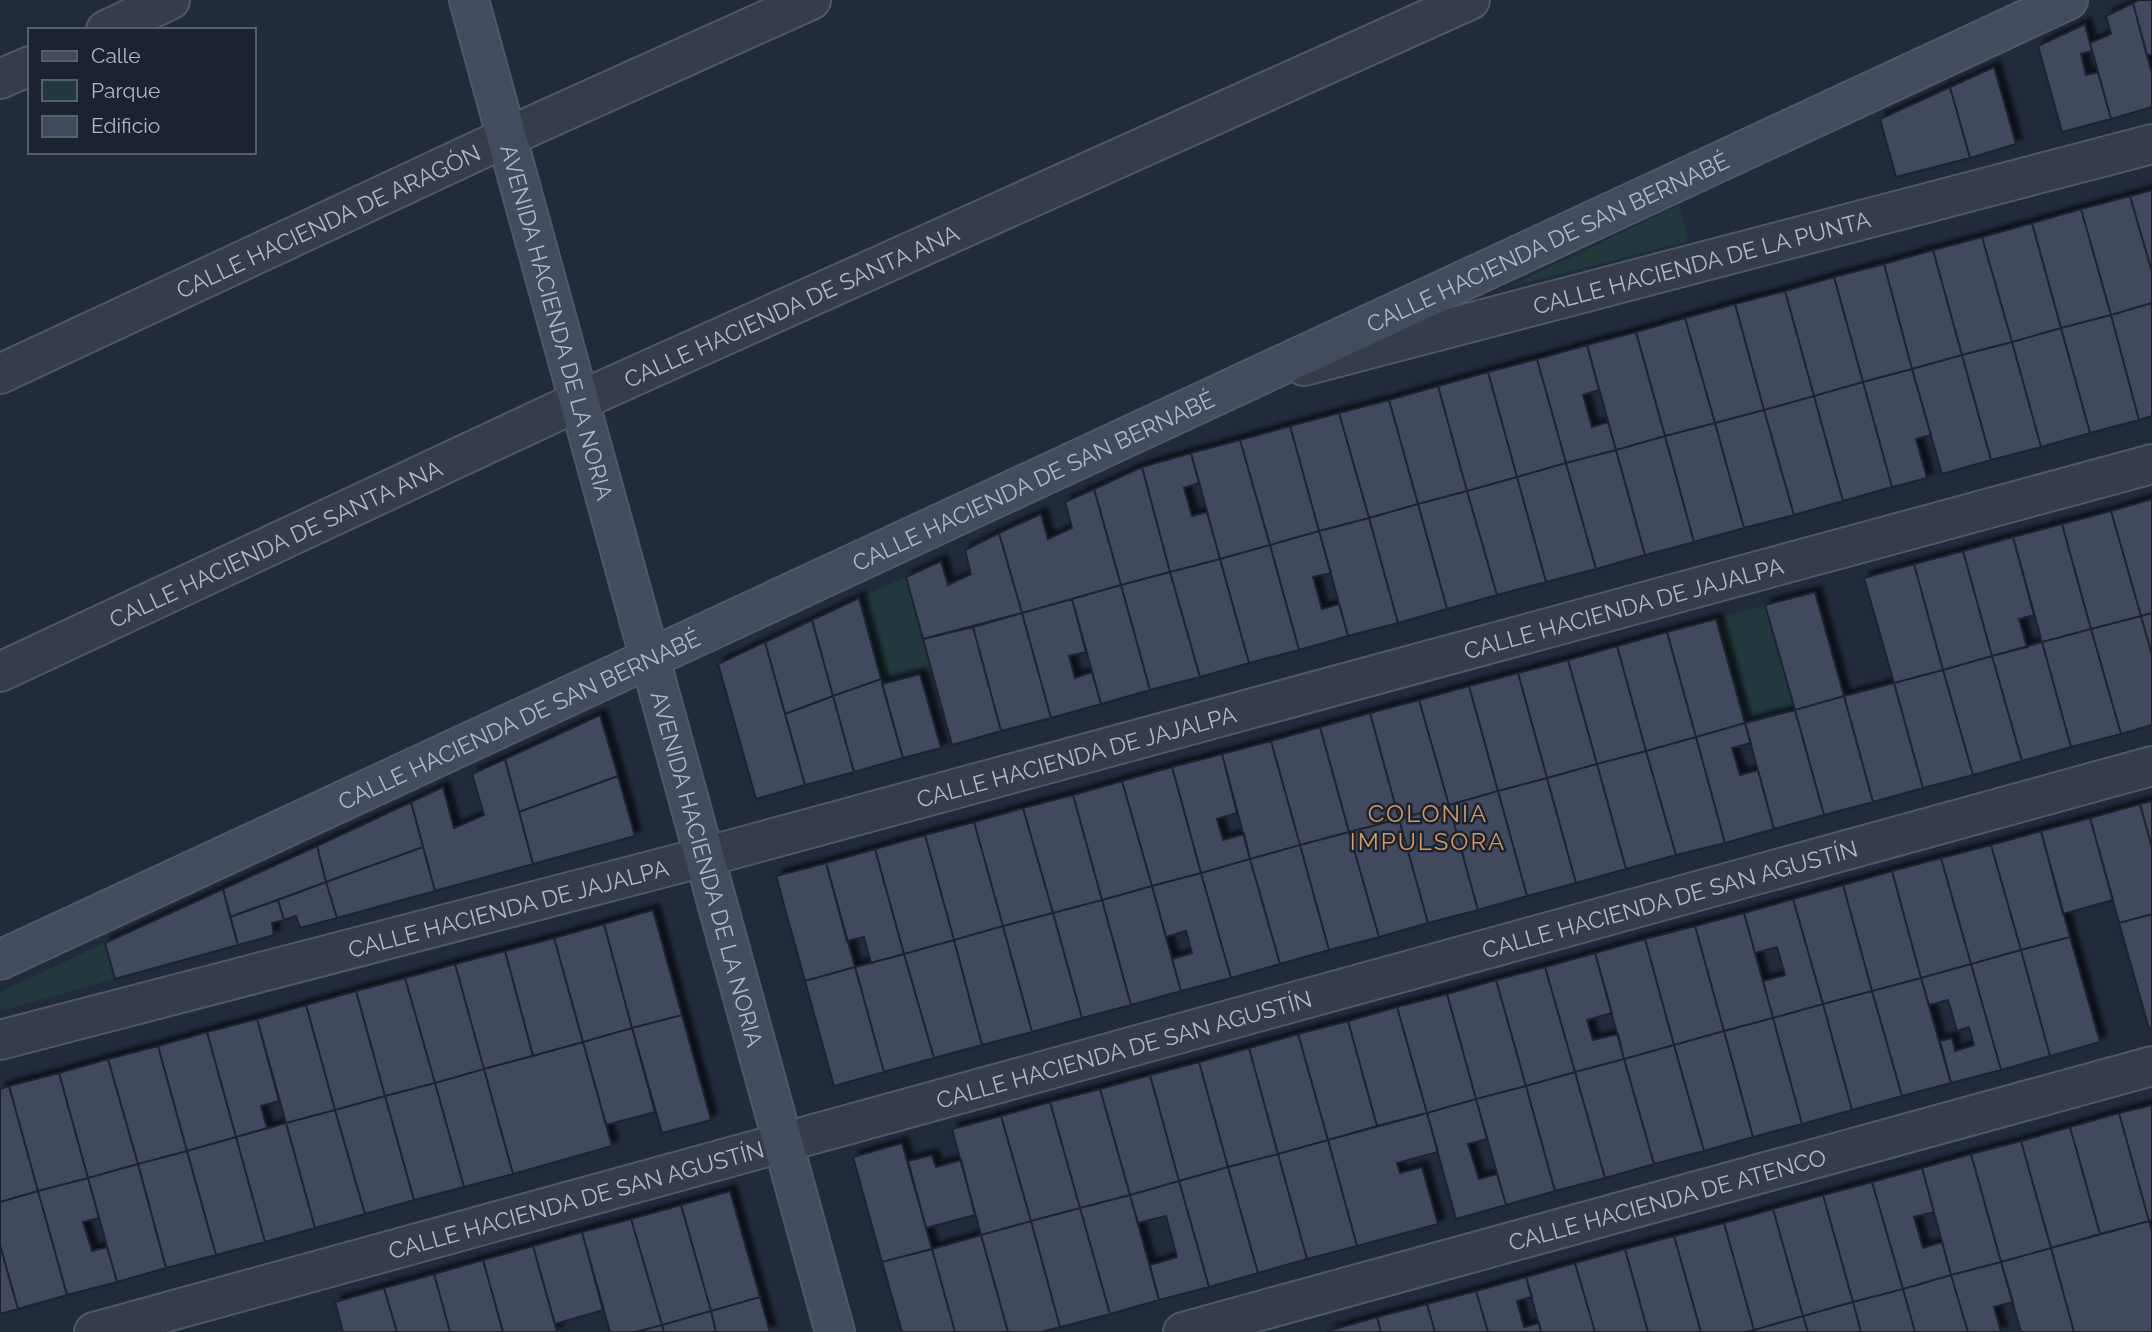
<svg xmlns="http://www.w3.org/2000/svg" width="2152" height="1332" font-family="Raleway,sans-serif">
  <defs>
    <filter id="shadow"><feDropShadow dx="6" dy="-6" stdDeviation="2" flood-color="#0009"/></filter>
  </defs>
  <rect width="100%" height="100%" fill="#212b3b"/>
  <path fill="#23383c" d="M1679,205L1688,241L1506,288Z
    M906,577L932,670L882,684L859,598Z
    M1765,605L1795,710L1745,723L1716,619Z
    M105,943L115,979L0,1011V992Z"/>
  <path fill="#404a5d" stroke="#1d2432" stroke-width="2" filter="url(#shadow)" d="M2139,0H2152V54L2147,56L2133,3Z
    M2133,3L2152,74V107L2111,119L2090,43L2111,34L2106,16Z
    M2085,24L2092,51L2081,54L2086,75L2098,72L2111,119L2062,132L2038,46Z
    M1994,67L2016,144L1970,158L1950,87Z
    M1950,87L1970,158L1896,177L1880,119Z
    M2152,190V272L2130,196Z
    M2130,196L2152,272V303L2111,315L2081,209Z
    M2081,209L2111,315L2061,328L2032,223Z
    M2032,223L2061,328L2012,342L1982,237Z
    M1982,237L2012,342L1962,355L1933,250Z
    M1933,250L1962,355L1912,369L1884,264Z
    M1884,264L1912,369L1863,382L1834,277Z
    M1834,277L1863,382L1814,396L1785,291Z
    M1785,291L1814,396L1764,410L1735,304Z
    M2152,303V416L2139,420L2111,315Z
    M1735,304L1764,410L1715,423L1685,318Z
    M2111,315L2139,420L2090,433L2061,328Z
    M1685,318L1715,423L1665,436L1636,332Z
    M2061,328L2090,433L2041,447L2012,342Z
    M1636,332L1665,436L1616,450L1587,345Z
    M2012,342L2041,447L1991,460L1962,355Z
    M1587,345L1599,390L1583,395L1592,427L1608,422L1616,450L1566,463L1537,359Z
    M1962,355L1991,460L1942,474L1912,369Z
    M1537,359L1566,463L1517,477L1488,372Z
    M1912,369L1931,435L1916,439L1927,478L1892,487L1863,382Z
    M1488,372L1517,477L1467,491L1438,386Z
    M1863,382L1892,487L1843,501L1814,396Z
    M1438,386L1467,491L1418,504L1389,400Z
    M1814,396L1843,501L1794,515L1764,410Z
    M1389,400L1418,504L1369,518L1339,413Z
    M1764,410L1794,515L1744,528L1715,423Z
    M1339,413L1369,518L1319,531L1290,426Z
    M1715,423L1744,528L1694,542L1665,436Z
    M1290,426L1319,531L1270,545L1240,440Z
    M1665,436L1694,542L1645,555L1616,450Z
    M1240,440L1270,545L1220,559L1191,453Z
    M1616,450L1645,555L1596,569L1566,463Z
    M1191,453L1199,483L1184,488L1192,516L1207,512L1220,559L1170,572L1142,467Z
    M1566,463L1596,569L1546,582L1517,477Z
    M1142,467L1170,572L1121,585L1094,489Z
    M1517,477L1546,582L1497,595L1467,491Z
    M1094,489L1121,585L1022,613L999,533L1041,514L1048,539L1072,528L1065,502Z
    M1467,491L1497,595L1447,609L1418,504Z
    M2152,499V613L2141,616L2111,511Z
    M1418,504L1447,609L1398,623L1369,518Z
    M2111,511L2141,616L2091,629L2062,524Z
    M1369,518L1398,623L1348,636L1319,531Z
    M2062,524L2091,629L2042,642L2013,537Z
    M1319,531L1331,573L1313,577L1322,609L1339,604L1348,636L1299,650L1270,545Z
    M999,533L1022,613L923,639L906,577L941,561L948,585L971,574L965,550Z
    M2013,537L2034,615L2019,619L2027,647L1992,656L1963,551Z
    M1270,545L1299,650L1249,663L1220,559Z
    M1963,551L1992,656L1943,670L1914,564Z
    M1220,559L1249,663L1200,677L1170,572Z
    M1914,564L1943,670L1894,683L1864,578Z
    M1170,572L1200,677L1150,690L1121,585Z
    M1121,585L1150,690L1101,704L1072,599Z
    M1815,592L1844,696L1795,710L1765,605Z
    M859,598L881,679L833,696L812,620Z
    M1072,599L1086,652L1069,656L1075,678L1092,672L1101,704L1051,718L1022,613Z
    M1022,613L1051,718L1001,731L973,627Z
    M2152,613V655L2141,616Z
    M2141,616L2152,655V725L2121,734L2091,629Z
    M1716,619L1745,723L1696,737L1667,632Z
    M812,620L833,696L785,714L765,642Z
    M973,627L1001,731L952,745L923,639Z
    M2091,629L2121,734L2071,747L2042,642Z
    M1667,632L1696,737L1646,751L1617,646Z
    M765,642L805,785L756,799L718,664Z
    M2042,642L2071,747L2022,761L1992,656Z
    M1617,646L1646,751L1597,764L1568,660Z
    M1992,656L2022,761L1973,775L1943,670Z
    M1568,660L1597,764L1547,778L1518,673Z
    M1943,670L1973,775L1923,788L1894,683Z
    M1518,673L1547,778L1498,791L1469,686Z
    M920,674L941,748L903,758L882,684Z
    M881,679L903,758L854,772L833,696Z
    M1894,683L1923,788L1873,802L1844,696Z
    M1469,686L1498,791L1449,805L1419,700Z
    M833,696L854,772L805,785L785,714Z
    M1844,696L1873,802L1824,815L1795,710Z
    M1419,700L1449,805L1399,819L1370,713Z
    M1795,710L1824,815L1774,829L1745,723Z
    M1370,713L1399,819L1349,832L1320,727Z
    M600,715L618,776L519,812L505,759Z
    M1745,723L1751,743L1732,748L1740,775L1758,770L1774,829L1725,843L1696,737Z
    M1320,727L1349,832L1300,845L1271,741Z
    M1696,737L1725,843L1676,855L1646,751Z
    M1271,741L1300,845L1250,859L1222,754Z
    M1646,751L1676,855L1626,869L1597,764Z
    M1222,754L1237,813L1217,819L1223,840L1244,834L1250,859L1201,873L1172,767Z
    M505,759L533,864L435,891L411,802L443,787L454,828L484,815L472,774Z
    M1597,764L1626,869L1576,883L1547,778Z
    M1172,767L1201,873L1152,886L1122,781Z
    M618,776L635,836L533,864L519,812Z
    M1547,778L1576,883L1527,896L1498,791Z
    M1122,781L1152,886L1102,900L1073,795Z
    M1498,791L1527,896L1478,910L1449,805Z
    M1073,795L1102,900L1053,913L1023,808Z
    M2152,801V848L2140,804Z
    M411,802L423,847L326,882L317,846Z
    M2140,804L2152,848V914L2119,923L2090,818Z
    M1449,805L1478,910L1428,923L1399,819Z
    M1023,808L1053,913L1003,926L974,822Z
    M2090,818L2113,900L2063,914L2041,831Z
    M1399,819L1428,923L1379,937L1349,832Z
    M974,822L1003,926L954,940L925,835Z
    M2041,831L2070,937L2021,950L1991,845Z
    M1349,832L1379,937L1329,950L1300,845Z
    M925,835L954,940L904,954L875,849Z
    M1300,845L1329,950L1280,964L1250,859Z
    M1991,845L2021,950L1971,964L1941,858Z
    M317,846L326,882L230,917L223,889Z
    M423,847L435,891L337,918L326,882Z
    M875,849L904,954L871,963L864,937L847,941L826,863Z
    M1941,858L1971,964L1921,978L1892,871Z
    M1250,859L1280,964L1231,978L1201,873Z
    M826,863L855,967L805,981L776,876Z
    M1892,871L1921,978L1872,991L1843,885Z
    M1201,873L1231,978L1181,991L1172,959L1192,953L1186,931L1166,937L1152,886Z
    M326,882L337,918L300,928L296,916L284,920L278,900Z
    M1843,885L1872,991L1823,1004L1793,899Z
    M1152,886L1181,991L1131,1005L1102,900Z
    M223,889L238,945L115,979L105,943Z
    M1793,899L1823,1004L1773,1018L1763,981L1785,975L1777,947L1755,953L1744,913Z
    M278,900L284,920L272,923L274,935L238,945L230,917Z
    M1102,900L1131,1005L1082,1018L1053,913Z
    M653,910L682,1015L632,1028L604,924Z
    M1053,913L1082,1018L1032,1032L1003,926Z
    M1744,913L1773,1018L1724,1031L1695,926Z
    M2152,914V1028L2149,1029L2119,923Z
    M604,924L632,1028L583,1042L554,938Z
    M1003,926L1032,1032L982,1045L954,940Z
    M1695,926L1724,1031L1674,1045L1645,939Z
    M2070,937L2100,1042L2050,1056L2021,950Z
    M554,938L583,1042L533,1056L505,951Z
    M1645,939L1674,1045L1624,1059L1595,953Z
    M954,940L982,1045L934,1058L904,954Z
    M2021,950L2050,1056L2001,1070L1971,964Z
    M505,951L533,1056L484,1069L455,964Z
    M1595,953L1612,1013L1587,1020L1593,1040L1618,1034L1624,1059L1575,1072L1545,967Z
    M904,954L934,1058L884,1072L855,967Z
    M455,964L484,1069L435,1083L405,978Z
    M1971,964L2001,1070L1951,1083L1940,1041L1952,1038L1955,1051L1974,1045L1969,1027L1957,1031L1948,1000L1929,1005L1921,978Z
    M855,967L884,1072L834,1086L805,981Z
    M1545,967L1575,1072L1526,1086L1496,980Z
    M405,978L435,1083L385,1096L356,991Z
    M1921,978L1951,1083L1902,1096L1872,991Z
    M1496,980L1526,1086L1476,1099L1447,994Z
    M356,991L385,1096L335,1110L306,1005Z
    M1872,991L1902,1096L1852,1110L1823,1004Z
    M1447,994L1476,1099L1427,1113L1397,1007Z
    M1823,1004L1852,1110L1802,1124L1773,1018Z
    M306,1005L335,1110L286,1123L257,1019Z
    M1397,1007L1427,1113L1377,1126L1348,1021Z
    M682,1015L711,1120L662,1133L632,1028Z
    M1773,1018L1802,1124L1753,1137L1724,1031Z
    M257,1019L279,1101L261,1106L267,1128L236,1137L207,1032Z
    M1348,1021L1377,1126L1328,1140L1298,1034Z
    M632,1028L655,1112L606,1125L583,1042Z
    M1724,1031L1753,1137L1704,1151L1674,1045Z
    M207,1032L236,1137L187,1151L158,1046Z
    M1298,1034L1328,1140L1278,1154L1249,1048Z
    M583,1042L612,1146L513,1174L484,1069Z
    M1674,1045L1704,1151L1654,1164L1624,1059Z
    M158,1046L187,1151L138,1164L108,1059Z
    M1249,1048L1278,1154L1228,1167L1199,1062Z
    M108,1059L138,1164L88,1178L59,1073Z
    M1624,1059L1654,1164L1605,1178L1575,1072Z
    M1199,1062L1228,1167L1179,1181L1150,1075Z
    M484,1069L513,1174L464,1187L435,1083Z
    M1575,1072L1605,1178L1555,1191L1526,1086Z
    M59,1073L88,1178L38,1191L9,1086Z
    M1150,1075L1179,1181L1130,1195L1100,1089Z
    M435,1083L464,1187L414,1200L385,1096Z
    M9,1086L38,1191L0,1202V1089Z
    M1526,1086L1555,1191L1506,1205L1476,1099Z
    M1100,1089L1130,1195L1080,1208L1050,1102Z
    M385,1096L414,1200L365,1214L335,1110Z
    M1476,1099L1487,1139L1468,1144L1479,1179L1497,1174L1506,1205L1456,1219L1427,1113Z
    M1050,1102L1080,1208L1031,1221L1001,1116Z
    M2152,1105V1220L2149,1221L2119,1113Z
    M335,1110L365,1214L315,1228L286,1123Z
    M1427,1113L1438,1152L1397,1163L1400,1173L1422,1167L1438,1224L1357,1246L1328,1140Z
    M2119,1113L2149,1221L2100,1234L2070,1127Z
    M1001,1116L1031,1221L981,1235L952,1129Z
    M286,1123L315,1228L265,1242L236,1137Z
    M2070,1127L2100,1234L2051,1248L2021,1141Z
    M236,1137L265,1242L216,1255L187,1151Z
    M1328,1140L1357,1246L1307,1259L1278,1154Z
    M2021,1141L2051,1248L2001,1262L1971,1154Z
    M902,1143L932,1249L882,1262L853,1157Z
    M187,1151L216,1255L166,1268L138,1164Z
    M1278,1154L1307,1259L1258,1273L1228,1167Z
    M1971,1154L2001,1262L1951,1275L1922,1168Z
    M932,1155L936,1167L961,1160L975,1215L926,1228L908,1161Z
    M138,1164L166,1268L117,1282L88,1178Z
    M1228,1167L1258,1273L1209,1287L1179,1181Z
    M1922,1168L1934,1212L1914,1217L1923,1248L1942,1242L1951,1275L1903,1289L1872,1182Z
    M88,1178L99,1218L83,1222L92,1251L107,1247L117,1282L67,1295L38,1191Z
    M1179,1181L1209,1287L1159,1300L1150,1265L1177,1257L1166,1216L1138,1223L1130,1195Z
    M1872,1182L1903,1289L1853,1302L1823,1195Z
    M38,1191L67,1295L18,1309L0,1245V1202Z
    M730,1191L760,1297L711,1311L681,1205Z
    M1130,1195L1159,1300L1110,1314L1080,1208Z
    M1823,1195L1853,1302L1803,1316L1773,1209Z
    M681,1205L711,1311L662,1325L631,1219Z
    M1080,1208L1110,1314L1060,1327L1031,1221Z
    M1773,1209L1803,1316L1754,1330L1724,1223Z
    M631,1219L662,1325L636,1332H610L582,1232Z
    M1031,1221L1060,1327L1042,1332H1008L981,1235Z
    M2149,1221L2152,1231V1332H2074L2051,1248Z
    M1724,1223L1754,1330L1746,1332H1701L1674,1236Z
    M582,1232L603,1310L555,1324L533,1246Z
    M981,1235L1008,1332H955L932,1249Z
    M1674,1236L1701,1332H1648L1625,1249Z
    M0,1245L18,1309L0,1314Z
    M533,1246L557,1332H503L483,1260Z
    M2051,1248L2074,1332H2021L2001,1262Z
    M932,1249L955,1332H902L882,1262Z
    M1625,1249L1648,1332H1595L1575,1263Z
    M483,1260L503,1332H450L434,1274Z
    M2001,1262L2013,1302L1994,1307L2001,1332H1968L1951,1275Z
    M1575,1263L1595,1332H1541L1526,1277Z
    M434,1274L450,1332H397L384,1288Z
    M1951,1275L1968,1332H1915L1903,1289Z
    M1526,1277L1532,1297L1517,1301L1524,1327L1539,1323L1541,1332H1488L1476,1291Z
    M384,1288L397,1332H343L335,1302Z
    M1903,1289L1915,1332H1861L1853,1302Z
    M1476,1291L1488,1332H1435L1427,1304Z
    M760,1297L770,1332H716L711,1311Z
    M1853,1302L1861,1332H1808L1803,1316Z
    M1427,1304L1435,1332H1381L1377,1317Z
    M711,1311L716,1332H664L662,1325Z
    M1803,1316L1808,1332H1754V1330Z
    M1377,1317L1381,1332H1328V1331Z
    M662,1325L664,1332H636Z"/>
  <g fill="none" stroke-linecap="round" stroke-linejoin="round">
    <g stroke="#505866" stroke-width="42">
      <g id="street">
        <path d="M106,30L170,0"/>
        <path d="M0,79L30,66"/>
        <path id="s1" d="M1304,366L2152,144"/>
        <path id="s2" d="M0,374L507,137L811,0"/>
        <path id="s3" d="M0,672L579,401L1470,0"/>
        <path id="s4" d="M0,1040L704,857L2152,464"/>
        <path id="s5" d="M94,1332L2152,766"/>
        <path id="s6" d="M1183,1332L2152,1066"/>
      </g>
    </g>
    <g stroke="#505866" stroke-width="42">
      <g id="secondary">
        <path id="s7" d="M469,0L835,1332"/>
        <path id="s8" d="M0,960L2068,0"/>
      </g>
    </g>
    <use href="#street" stroke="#353d4b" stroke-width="38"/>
    <use href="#secondary" stroke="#434c5e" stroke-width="38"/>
  </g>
  <g text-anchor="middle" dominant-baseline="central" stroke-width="5" stroke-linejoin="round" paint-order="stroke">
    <g font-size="23" fill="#b0b8c7" stroke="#1b2230">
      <text stroke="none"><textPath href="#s2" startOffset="362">CALLE HACIENDA DE ARAGÓN</textPath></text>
      <text stroke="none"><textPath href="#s8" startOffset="1706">CALLE HACIENDA DE SAN BERNABÉ</textPath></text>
      <text stroke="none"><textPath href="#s1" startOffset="411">CALLE HACIENDA DE LA PUNTA</textPath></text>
      <text stroke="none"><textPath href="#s3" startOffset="872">CALLE HACIENDA DE SANTA ANA</textPath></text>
      <text stroke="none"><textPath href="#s7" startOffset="334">AVENIDA HACIENDA DE LA NORIA</textPath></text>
      <text stroke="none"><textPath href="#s8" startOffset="1139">CALLE HACIENDA DE SAN BERNABÉ</textPath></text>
      <text stroke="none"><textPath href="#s3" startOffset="304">CALLE HACIENDA DE SANTA ANA</textPath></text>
      <text stroke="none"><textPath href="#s4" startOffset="1680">CALLE HACIENDA DE JAJALPA</textPath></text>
      <text stroke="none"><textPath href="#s8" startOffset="572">CALLE HACIENDA DE SAN BERNABÉ</textPath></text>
      <text stroke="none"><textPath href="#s4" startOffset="1113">CALLE HACIENDA DE JAJALPA</textPath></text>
      <text stroke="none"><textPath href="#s7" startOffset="901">AVENIDA HACIENDA DE LA NORIA</textPath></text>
      <text stroke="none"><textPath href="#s5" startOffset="1634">CALLE HACIENDA DE SAN AGUSTÍN</textPath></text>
      <text stroke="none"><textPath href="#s4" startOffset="525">CALLE HACIENDA DE JAJALPA</textPath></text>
      <text stroke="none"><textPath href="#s5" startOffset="1068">CALLE HACIENDA DE SAN AGUSTÍN</textPath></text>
      <text stroke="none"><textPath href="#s6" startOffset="502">CALLE HACIENDA DE ATENCO</textPath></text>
      <text stroke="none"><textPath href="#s5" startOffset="500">CALLE HACIENDA DE SAN AGUSTÍN</textPath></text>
    </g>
    <g font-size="24" letter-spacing="2" fill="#d6995c" stroke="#1b2230">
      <text x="1428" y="813">COLONIA<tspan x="1428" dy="28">IMPULSORA</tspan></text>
    </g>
  </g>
  <rect x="28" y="28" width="228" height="126" fill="#1b2230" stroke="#575e6c" stroke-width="2"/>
  <rect x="42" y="51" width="35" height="10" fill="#434c5e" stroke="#575e6c" stroke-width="2"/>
  <text x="91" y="63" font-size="21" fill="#b0b8c7">Calle</text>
  <rect x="42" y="80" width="35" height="21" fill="#23383c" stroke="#575e6c" stroke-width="2"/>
  <text x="91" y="98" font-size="21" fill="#b0b8c7">Parque</text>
  <rect x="42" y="116" width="35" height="21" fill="#404a5d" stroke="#575e6c" stroke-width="2"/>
  <text x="91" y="133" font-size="21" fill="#b0b8c7">Edificio</text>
</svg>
